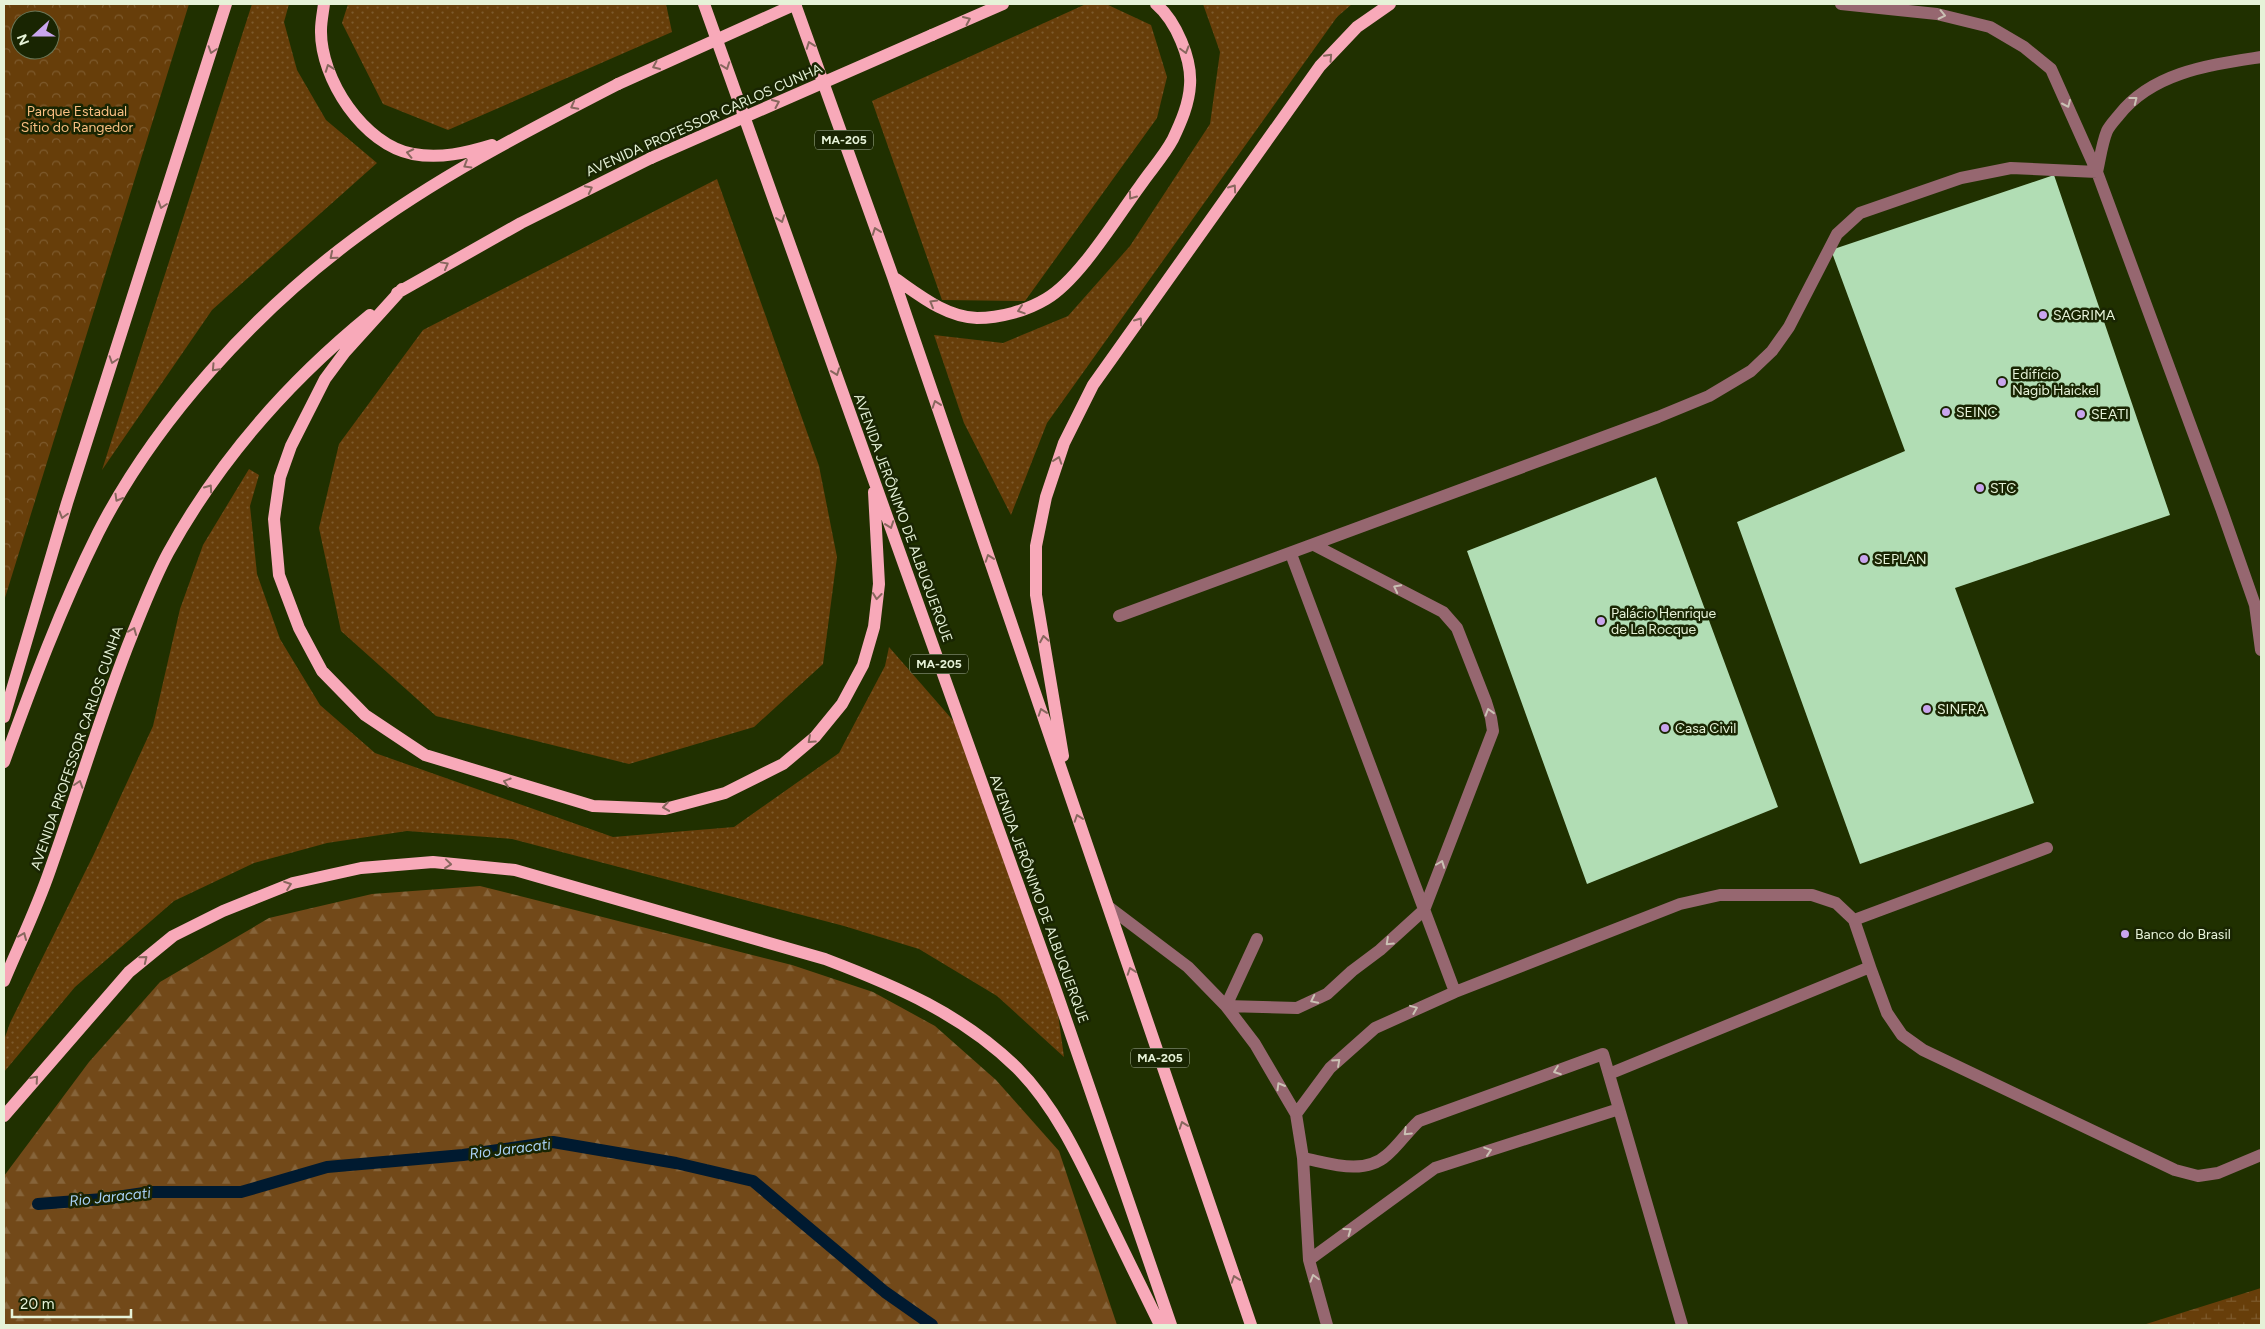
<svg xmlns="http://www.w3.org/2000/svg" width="2265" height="1329" font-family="Figtree,sans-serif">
  <defs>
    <pattern id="grass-dots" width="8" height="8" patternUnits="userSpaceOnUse" patternTransform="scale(1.25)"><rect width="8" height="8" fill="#673e0a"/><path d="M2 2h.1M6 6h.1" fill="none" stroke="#7d5a2d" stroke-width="1.8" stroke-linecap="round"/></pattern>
    <pattern id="forest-firs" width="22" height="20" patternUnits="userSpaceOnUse" patternTransform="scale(1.25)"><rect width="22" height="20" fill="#724919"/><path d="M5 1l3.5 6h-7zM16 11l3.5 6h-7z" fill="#86643a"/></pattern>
    <pattern id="wetland-marsh" width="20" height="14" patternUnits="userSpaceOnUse" patternTransform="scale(1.25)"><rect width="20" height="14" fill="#673e0a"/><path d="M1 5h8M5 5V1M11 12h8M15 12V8" fill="none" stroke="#7d5a2d"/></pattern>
    <pattern id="park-crowns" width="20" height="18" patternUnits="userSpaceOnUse" patternTransform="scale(1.25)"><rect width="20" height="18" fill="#673e0a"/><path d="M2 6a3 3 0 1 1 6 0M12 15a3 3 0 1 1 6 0" fill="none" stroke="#7d5a2d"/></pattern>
  </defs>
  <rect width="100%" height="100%" fill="#203000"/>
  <path fill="url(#grass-dots)" d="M252,4H289L284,22L297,70L326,120L377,163L212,310L102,470Z
    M348,4H666L672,32L448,130L383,104L342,23Z
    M1086,4H1106L1151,25L1167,77L1157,118L1025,301L942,300L872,101Z
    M1203,4H1352L1337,17L1047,423L1011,515L964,423L934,335L1003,343L1068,316L1130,246L1210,124L1220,52Z
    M717,179L819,466L837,557L823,664L754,727L629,764L436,716L341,631L319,528L339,444L423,330Z
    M249,469L259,475L250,506L257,574L280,639L320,705L375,753L613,837L734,827L839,753L885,666L889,647L964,733L1054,985L1064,1057L997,996L919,949L844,926L512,839L407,831L327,843L254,863L174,901L75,987L4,1072V1040L10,1023L94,854L153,726L180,609L203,545Z"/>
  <path fill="url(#forest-firs)" d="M480,886L792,965L873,992L935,1026L996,1080L1059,1151L1117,1325H4V1176L89,1062L160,982L269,918L372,894Z"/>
  <path fill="url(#wetland-marsh)" d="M2261,1288V1325H2143Z"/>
  <path fill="url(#park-crowns)" fill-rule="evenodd" d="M4,4H189L4,601ZM20,20H50V50H20Z"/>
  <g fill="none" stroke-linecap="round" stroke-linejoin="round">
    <path stroke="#001a30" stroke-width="12" d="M38,1204L103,1199L151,1192H241L327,1167L463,1155L553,1142L676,1163L753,1181L885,1292L932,1325"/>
  </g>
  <path fill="#b1ddb4" d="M2054,175L2170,515L1955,588L2034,803L1860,864L1737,522L1905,451L1831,250Z
    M1656,477L1778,807L1587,884L1467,551Z"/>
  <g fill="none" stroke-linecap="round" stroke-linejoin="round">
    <path stroke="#966770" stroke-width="12" d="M1841,4L1937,14L1990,27L2024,47L2051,69L2097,172L2221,508L2255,605L2261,650
      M2097,172C2100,159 2102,143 2107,131C2110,125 2115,120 2119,115C2153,72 2210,65 2261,57
      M1291,554L1455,992
      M1119,616L1658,417L1709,396L1751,371L1772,351L1789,327L1837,234L1860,213L1961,178L2011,168L2097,172
      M1110,908L1188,967L1226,1006L1255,1044L1296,1114L1303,1158L1309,1260L1327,1325
      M1854,920L2047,848
      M1257,939L1226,1006L1297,1008L1327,994L1352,971L1380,950L1424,910L1493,731L1491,718L1486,702L1457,628L1443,612L1314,545
      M1609,1074L1870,967L1887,1013L1902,1035L1923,1050L2175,1170L2198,1176L2218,1173L2261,1155
      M1296,1114L1330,1068L1375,1028L1455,992L1680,904L1720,895H1812L1836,903L1854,920L1870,967
      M1303,1158C1329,1163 1364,1176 1387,1155C1398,1146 1407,1132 1419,1121L1603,1054L1682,1325
      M1309,1260L1435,1168L1619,1109"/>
    <path stroke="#f8a9b9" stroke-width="12" d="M324,4C323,12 321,22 321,30C320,79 364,145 413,154C440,159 466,153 492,145
      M704,4L1054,985L1171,1325
      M795,4L893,277L1251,1325
      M932,35L1003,4
      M893,277C918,294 945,317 977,318C1000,318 1026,311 1046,299C1079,280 1117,217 1140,186C1150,171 1164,156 1173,139C1181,122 1189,104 1190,85C1192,59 1176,21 1156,4
      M402,289L345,352L325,379L291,446L280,477L274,519L279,575L299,628L322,671L365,715L425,755L593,806L665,809L725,793L783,764L815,737L842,704L863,665L874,627L879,584L874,492
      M397,293L521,223L651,158
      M4,717L67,503L226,4
      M1063,756L1036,595V546L1046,497L1064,443L1093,385L1320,66L1357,27L1390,4
      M4,762C32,685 61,607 98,533C155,421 254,313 355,238C437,177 527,131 618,84
      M4,981C19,945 37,908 50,870C78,792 101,712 132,635C143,608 154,579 168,553C218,462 289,381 370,315
      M4,1116L129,972L173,936L223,911L293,883L361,868L433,862L515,870L825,959C896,986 962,1014 1017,1068C1055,1106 1079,1158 1102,1206C1121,1246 1141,1286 1160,1325"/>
    <path stroke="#f8a9b9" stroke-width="12" d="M618,84L796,4
      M651,158L932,35"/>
  </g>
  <defs><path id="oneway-chevron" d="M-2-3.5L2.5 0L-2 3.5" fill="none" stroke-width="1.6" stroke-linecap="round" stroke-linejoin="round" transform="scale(1.25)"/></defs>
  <g stroke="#cac1b4">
    <use href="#oneway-chevron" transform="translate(1942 15) rotate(12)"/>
    <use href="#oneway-chevron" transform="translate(2134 100) rotate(-38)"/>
    <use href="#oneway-chevron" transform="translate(2067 104) rotate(66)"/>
    <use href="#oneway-chevron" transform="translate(1397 588) rotate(-153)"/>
    <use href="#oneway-chevron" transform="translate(1489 712) rotate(-107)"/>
    <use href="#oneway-chevron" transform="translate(1441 864) rotate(-69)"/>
    <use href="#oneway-chevron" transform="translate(1389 942) rotate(137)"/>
    <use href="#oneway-chevron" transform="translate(1314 1000) rotate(154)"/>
    <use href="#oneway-chevron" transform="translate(1414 1009) rotate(-22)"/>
    <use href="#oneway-chevron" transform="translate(1337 1062) rotate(-42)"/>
    <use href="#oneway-chevron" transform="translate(1557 1071) rotate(160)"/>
    <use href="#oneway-chevron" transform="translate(1280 1086) rotate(-120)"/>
    <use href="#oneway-chevron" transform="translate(1407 1132) rotate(136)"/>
    <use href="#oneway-chevron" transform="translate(1488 1151) rotate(-18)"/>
    <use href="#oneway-chevron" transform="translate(1348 1231) rotate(-36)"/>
    <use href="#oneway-chevron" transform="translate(1314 1278) rotate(-106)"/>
  </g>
  <g stroke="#88675e">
    <use href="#oneway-chevron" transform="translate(967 20) rotate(-24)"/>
    <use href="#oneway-chevron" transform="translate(810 45) rotate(-110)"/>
    <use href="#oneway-chevron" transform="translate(212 50) rotate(108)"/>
    <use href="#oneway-chevron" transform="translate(1185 50) rotate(74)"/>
    <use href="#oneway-chevron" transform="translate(1329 57) rotate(-47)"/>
    <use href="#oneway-chevron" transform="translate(656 66) rotate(156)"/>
    <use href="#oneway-chevron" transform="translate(726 66) rotate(70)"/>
    <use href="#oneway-chevron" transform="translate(329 68) rotate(-110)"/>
    <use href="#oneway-chevron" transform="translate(776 103) rotate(-24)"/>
    <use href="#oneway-chevron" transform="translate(574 106) rotate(152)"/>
    <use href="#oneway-chevron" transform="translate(410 153) rotate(-168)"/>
    <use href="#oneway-chevron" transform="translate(467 165) rotate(149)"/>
    <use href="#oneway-chevron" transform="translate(1233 188) rotate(-55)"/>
    <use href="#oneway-chevron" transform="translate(589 189) rotate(-27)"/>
    <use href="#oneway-chevron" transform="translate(1132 196) rotate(126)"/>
    <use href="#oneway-chevron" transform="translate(162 205) rotate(108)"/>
    <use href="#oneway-chevron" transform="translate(781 219) rotate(70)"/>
    <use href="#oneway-chevron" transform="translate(876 231) rotate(-110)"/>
    <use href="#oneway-chevron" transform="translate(333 256) rotate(140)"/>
    <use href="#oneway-chevron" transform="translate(445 265) rotate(-29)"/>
    <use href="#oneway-chevron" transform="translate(933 303) rotate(-150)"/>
    <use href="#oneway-chevron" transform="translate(1021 310) rotate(162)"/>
    <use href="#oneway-chevron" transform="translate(1139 321) rotate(-55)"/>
    <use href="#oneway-chevron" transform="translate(113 360) rotate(108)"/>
    <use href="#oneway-chevron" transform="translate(215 368) rotate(133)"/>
    <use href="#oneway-chevron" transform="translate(836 372) rotate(70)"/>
    <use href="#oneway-chevron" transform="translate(936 404) rotate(-109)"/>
    <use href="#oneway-chevron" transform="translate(1058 460) rotate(-71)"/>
    <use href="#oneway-chevron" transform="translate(209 488) rotate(-55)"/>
    <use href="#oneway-chevron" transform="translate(118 498) rotate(120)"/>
    <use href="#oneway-chevron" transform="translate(63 515) rotate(106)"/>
    <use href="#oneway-chevron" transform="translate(890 525) rotate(70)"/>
    <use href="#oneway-chevron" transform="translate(989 558) rotate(-109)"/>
    <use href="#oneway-chevron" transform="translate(877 596) rotate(96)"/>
    <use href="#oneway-chevron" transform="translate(133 631) rotate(-68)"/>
    <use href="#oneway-chevron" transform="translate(1044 639) rotate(-100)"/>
    <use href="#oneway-chevron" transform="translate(1042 712) rotate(-109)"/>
    <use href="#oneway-chevron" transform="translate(811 740) rotate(138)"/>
    <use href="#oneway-chevron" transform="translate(507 782) rotate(-163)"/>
    <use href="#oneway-chevron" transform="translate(79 784) rotate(-72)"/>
    <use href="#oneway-chevron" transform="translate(666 807) rotate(172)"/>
    <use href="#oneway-chevron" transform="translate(1078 818) rotate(-109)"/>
    <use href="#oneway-chevron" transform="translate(448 864) rotate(6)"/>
    <use href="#oneway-chevron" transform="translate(288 885) rotate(-20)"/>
    <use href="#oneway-chevron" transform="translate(23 936) rotate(-67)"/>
    <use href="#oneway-chevron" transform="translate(144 959) rotate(-39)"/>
    <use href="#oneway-chevron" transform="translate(1131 971) rotate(-109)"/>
    <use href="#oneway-chevron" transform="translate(35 1079) rotate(-49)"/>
    <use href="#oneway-chevron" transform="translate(1183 1125) rotate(-109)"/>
    <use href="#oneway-chevron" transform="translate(1235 1279) rotate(-109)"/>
  </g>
  <g fill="#c9a5ee" stroke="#192502" stroke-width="2">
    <circle cx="2043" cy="315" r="5"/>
    <circle cx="2002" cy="382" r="5"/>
    <circle cx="1946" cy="412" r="5"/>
    <circle cx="2081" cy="414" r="5"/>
    <circle cx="1980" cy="488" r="5"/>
    <circle cx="1864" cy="559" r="5"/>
    <circle cx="1601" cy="621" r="5"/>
    <circle cx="1927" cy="709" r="5"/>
    <circle cx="1665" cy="728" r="5"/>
    <circle cx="2125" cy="934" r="5"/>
  </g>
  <g text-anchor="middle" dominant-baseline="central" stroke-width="5" stroke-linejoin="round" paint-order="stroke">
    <g fill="#192502" stroke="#a8b498" stroke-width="1">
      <rect x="815" y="130.5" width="58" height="19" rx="4"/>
      <rect x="910" y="654.5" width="58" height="19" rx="4"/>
      <rect x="1131" y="1048.5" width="58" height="19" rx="4"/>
    </g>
    <g font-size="12" font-weight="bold" fill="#e6f2d8">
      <text x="844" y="140">MA-205</text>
      <text x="939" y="664">MA-205</text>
      <text x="1160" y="1058">MA-205</text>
    </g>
    <g font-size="14" fill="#f8be82" stroke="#192502">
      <text x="77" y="111">Parque Estadual<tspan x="77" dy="16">Sítio do Rangedor</tspan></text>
    </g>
    <g font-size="14" fill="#e6f2d8" stroke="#192502">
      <text transform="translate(704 120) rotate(-24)">AVENIDA PROFESSOR CARLOS CUNHA</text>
      <text transform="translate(903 518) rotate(70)">AVENIDA JERÔNIMO DE ALBUQUERQUE</text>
      <text transform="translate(77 748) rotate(-71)">AVENIDA PROFESSOR CARLOS CUNHA</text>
      <text transform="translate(1039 899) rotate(70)">AVENIDA JERÔNIMO DE ALBUQUERQUE</text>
    </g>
    <g font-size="14" fill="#e6f2d8" stroke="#192502" text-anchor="start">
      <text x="2053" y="315">SAGRIMA</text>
      <text x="2012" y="374">Edifício<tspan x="2012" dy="16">Nagib Haickel</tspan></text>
      <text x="1956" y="412">SEINC</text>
      <text x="2091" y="414">SEATI</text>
      <text x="1990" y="488">STC</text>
      <text x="1874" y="559">SEPLAN</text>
      <text x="1611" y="613">Palácio Henrique<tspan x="1611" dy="16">de La Rocque</tspan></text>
      <text x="1937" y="709">SINFRA</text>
      <text x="1675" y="728">Casa Civil</text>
      <text x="2135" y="934">Banco do Brasil</text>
    </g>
    <g font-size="15" font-style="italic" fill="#a8d0f5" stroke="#192502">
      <text transform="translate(510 1149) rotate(-7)">Rio Jaracati</text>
      <text transform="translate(110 1197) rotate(-6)">Rio Jaracati</text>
    </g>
  </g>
  <rect width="2265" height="1329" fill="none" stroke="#e6f2d8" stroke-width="10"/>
  <g transform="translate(35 35) rotate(249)"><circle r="24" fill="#192502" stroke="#6b7758"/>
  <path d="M0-4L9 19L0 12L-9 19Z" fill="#c9a5ee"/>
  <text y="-8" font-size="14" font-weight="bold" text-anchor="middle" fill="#e6f2d8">N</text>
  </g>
  <path d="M12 1309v8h119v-8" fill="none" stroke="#e6f2d8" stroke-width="2.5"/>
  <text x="20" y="1309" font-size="15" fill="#e6f2d8" stroke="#192502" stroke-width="4" paint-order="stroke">20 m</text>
</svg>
